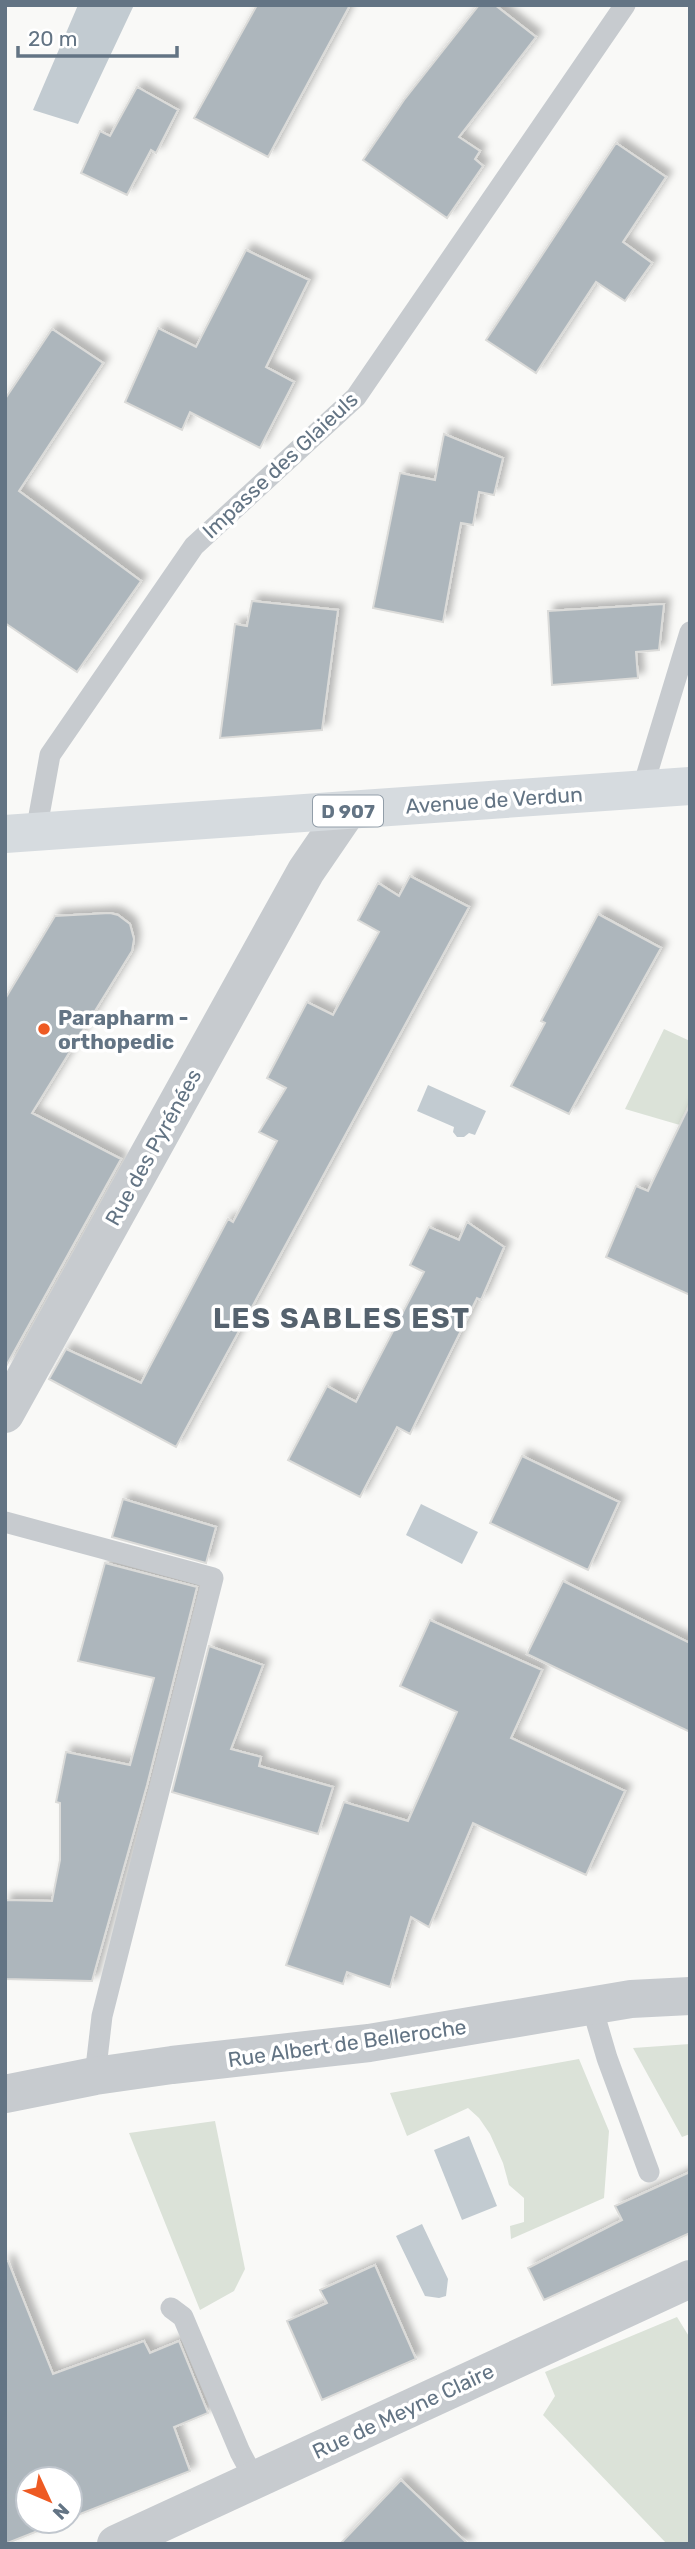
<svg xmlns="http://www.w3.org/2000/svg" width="695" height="2549" font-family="Rubik,sans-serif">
  <defs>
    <filter id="shadow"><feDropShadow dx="6" dy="-6" stdDeviation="3.5" flood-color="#0004"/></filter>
  </defs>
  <rect width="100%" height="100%" fill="#f9f9f7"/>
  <path fill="#dbe2d8" d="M664,1029L690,1041V1128L625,1109Z
    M690,2044V2134L682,2137L633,2048Z
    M579,2059L609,2131L604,2198L511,2239L510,2226L524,2222V2198L509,2185L503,2163L490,2134L479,2118L468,2108L407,2136L390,2093Z
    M215,2121L245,2269L234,2291L200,2310L129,2133Z
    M677,2317L690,2338V2544H667L543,2415L555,2396L545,2372Z"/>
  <path fill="#c2cbd1" d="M78,5H134L78,124L33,110Z
    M428,1085L486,1111L475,1135L469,1133L464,1137H457L453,1132L454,1127L417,1111Z
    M421,1504L478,1532L462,1564L406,1535Z
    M469,2136L497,2206L462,2220L434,2150Z
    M422,2224L448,2279L446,2296L439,2298L425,2296L396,2236Z"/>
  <path fill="#adb6bc" stroke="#dbdbd9" stroke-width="2" filter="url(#shadow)" d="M257,5H350L268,157L194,118Z
    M479,5H495L536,37L459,137L480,151L475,159L483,166L447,218L363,160L404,100Z
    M137,87L178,110L156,153L151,150L127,195L81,173L100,131L110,136Z
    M616,143L666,177L623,242L652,263L625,301L596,282L536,373L486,340Z
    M246,250L309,280L266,367L294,382L260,448L190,412L182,430L125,402L158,328L196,347Z
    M52,329L103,363L19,491L141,581L77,672L5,623V399Z
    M444,434L503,458L494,495L479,492L473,525L461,523L443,622L373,608L400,473L435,480Z
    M252,601L338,610L322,730L220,738L235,624L247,626Z
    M664,604L659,650L636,652L638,678L552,685L548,611Z
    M410,876L469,907L176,1447L49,1379L66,1349L141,1383L228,1219L233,1222L277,1141L259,1132L286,1088L267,1078L307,1002L333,1015L379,932L358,920L378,883L399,896Z
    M110,913L118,915L130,924L134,939L132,951L32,1113L121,1159L5,1368V999L55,916Z
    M598,914L661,948L569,1114L511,1086L545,1023L541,1021Z
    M690,1104V1295L606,1257L636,1186L648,1191Z
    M467,1222L504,1247L481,1300L477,1298L410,1434L397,1427L360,1497L288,1460L327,1386L356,1402L424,1272L410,1265L429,1227L459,1240Z
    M522,1456L619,1502L588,1570L490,1523Z
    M123,1499L216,1527L206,1563L112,1537Z
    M105,1563L197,1587L147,1785L92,1981L5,1979V1900L52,1901L60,1860V1803L56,1802L66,1752L130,1765L154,1678L78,1661Z
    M563,1581L690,1643V1732L527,1654Z
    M430,1620L542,1670L511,1738L625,1791L586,1875L473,1823L429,1927L411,1917L390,1987L347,1972L343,1984L286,1965L344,1802L408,1821L457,1712L400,1686Z
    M209,1646L263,1665L231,1749L261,1757L259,1766L333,1787L318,1834L172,1792Z
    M690,2172V2233L544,2300L528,2268L622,2220L615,2206Z
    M5,2261H8L53,2374L144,2341L150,2353L179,2341L208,2413L174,2427L190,2471L70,2518V2479H28V2521H63L5,2544Z
    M375,2265L416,2359L322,2400L287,2321L327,2303L320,2290Z
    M401,2480L468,2544H340Z"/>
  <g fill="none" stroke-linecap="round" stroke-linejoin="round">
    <path stroke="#c7cbcf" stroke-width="21" d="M642,790L690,632
      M36,832L50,755L194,546L356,397L625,5
      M5,1522L213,1578L102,2016L95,2076
      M592,2007L607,2058L649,2172
      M171,2308L183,2317L240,2452L255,2480"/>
    <path stroke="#c7cbcf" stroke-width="38" d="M5,1414L306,871L347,811
      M5,2094L95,2076L172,2065L369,2043L631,1999L690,1996
      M116,2544L690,2279"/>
    <path stroke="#d6dbdf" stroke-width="38" d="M5,834L690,786"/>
  </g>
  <circle fill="#ee5a23" stroke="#fff" stroke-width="2.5" cx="44" cy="1029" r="7"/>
  <g text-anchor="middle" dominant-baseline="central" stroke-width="7" stroke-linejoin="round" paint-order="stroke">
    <rect fill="#fff" stroke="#929ea9" stroke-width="2" x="313" y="795.5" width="70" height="31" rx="5"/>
    <g font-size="19" font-weight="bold" fill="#637484">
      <text x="348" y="811">D 907</text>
    </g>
    <g font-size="21" fill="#637484" stroke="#fff">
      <text transform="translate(280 465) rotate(-43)">Impasse des Glaieuls</text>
      <text transform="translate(494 800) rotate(-4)">Avenue de Verdun</text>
      <text transform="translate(153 1147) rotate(-61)">Rue des Pyrénées</text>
      <text transform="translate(347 2043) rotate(-8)">Rue Albert de Belleroche</text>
      <text transform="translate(403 2411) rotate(-25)">Rue de Meyne Claire</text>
    </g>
    <g font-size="21" font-weight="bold" fill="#637484" stroke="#fff" text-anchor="start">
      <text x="58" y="1017">Parapharm -<tspan x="58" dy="24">orthopedic</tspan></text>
    </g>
    <g font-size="28" font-weight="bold" letter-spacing="2" fill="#55626e" stroke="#fff">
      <text x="342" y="1318">LES SABLES EST</text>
    </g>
  </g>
  <rect width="695" height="2549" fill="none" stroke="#637484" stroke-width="14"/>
  <g transform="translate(49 2500) rotate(134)"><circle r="33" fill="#ffffff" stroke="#c1c7ce" stroke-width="2"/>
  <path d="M0-5L12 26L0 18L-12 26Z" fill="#ee5a23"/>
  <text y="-10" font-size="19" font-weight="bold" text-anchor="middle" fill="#637484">N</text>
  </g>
  <path d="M18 46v10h159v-10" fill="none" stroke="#637484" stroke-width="3.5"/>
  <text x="28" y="46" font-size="21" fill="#637484" stroke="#ffffff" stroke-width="5" paint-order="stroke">20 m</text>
</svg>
